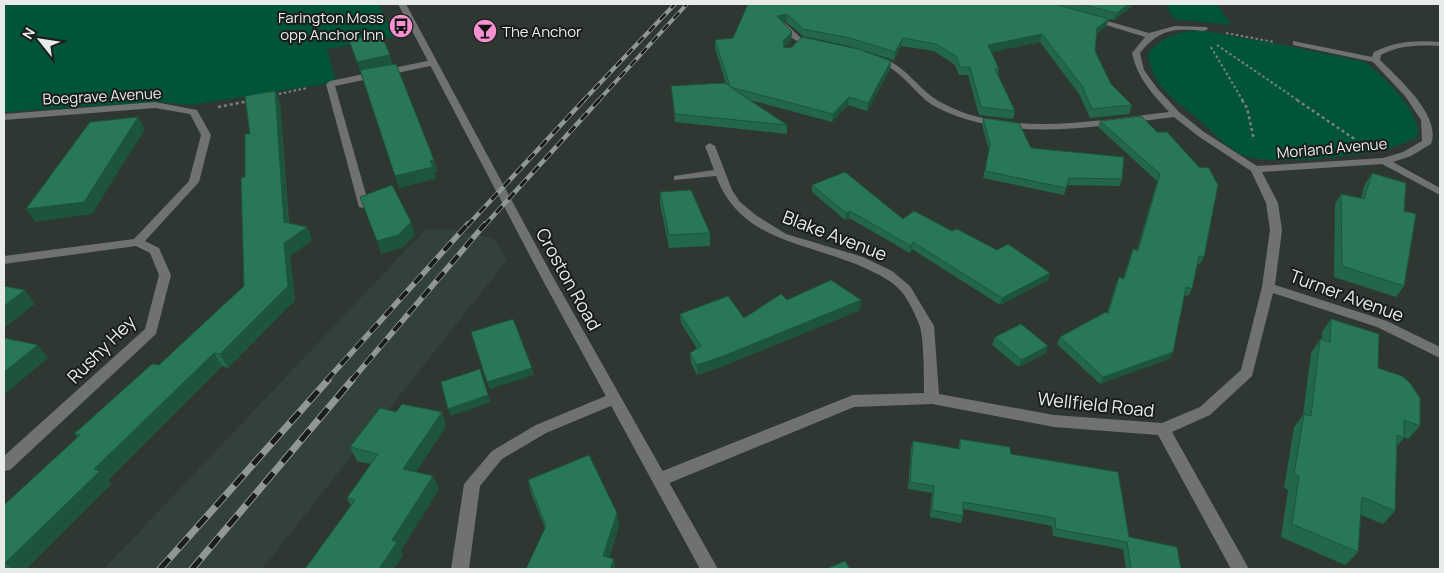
<svg xmlns="http://www.w3.org/2000/svg" width="1444" height="573" font-family="Manrope,sans-serif">
  <rect width="100%" height="100%" fill="#2f3733"/>
  <path fill="#32413a" d="M426,229H451L494,239L507,260L262,569H104Z"/>
  <path fill="#005438" d="M4,4H379L394,37L327,49L336,82L191,105L158,102L4,112Z
    M1165,4H1217L1231,25L1174,19Z
    M1188,31H1205L1274,43L1365,62C1381,73 1425,116 1417,137C1410,140 1403,144 1396,146C1368,156 1271,166 1245,156C1225,148 1207,126 1191,113C1168,95 1152,84 1148,54C1157,40 1171,35 1188,31Z"/>
  <g fill="none" stroke-linecap="round" stroke-linejoin="round">
    <path stroke="#7c827f" stroke-width="2" stroke-dasharray="2.5 2.5" stroke-linecap="butt" d="M1226,33L1274,42
      M1217,45L1299,101
      M1211,47L1243,101
      M274,95L307,88"/>
    <path stroke="#7c827f" stroke-width="2.5" stroke-dasharray="3 3" stroke-linecap="butt" d="M1242,100L1247,108L1254,140
      M1297,100L1356,140
      M218,107L249,101"/>
    <path fill="#6f7270" fill-rule="evenodd" d="M432,60L436,63L435,65L335,86L369,205L363,208L359,207L326,84L330,81Z"/>
    <path fill="#6f7270" fill-rule="evenodd" d="M1090,16L1149,33L1175,26L1207,27L1208,29L1204,31C1175,28 1159,29 1140,53L1144,70L1157,88L1179,112L1204,132L1257,166L1383,158L1403,152L1422,141L1421,120L1405,96L1373,62L1293,45V41L1372,57L1374,52C1395,41 1417,40 1440,42V46C1419,45 1400,45 1381,55L1380,60C1398,78 1442,116 1431,144L1411,156L1393,162L1440,188V195L1382,164L1262,172L1278,203L1282,230L1275,285L1387,321L1440,347V358L1377,327L1273,293L1252,376L1210,415L1172,432L1249,569H1231L1158,435L1054,427L932,404L854,407L667,484L661,486L655,484L653,479L655,474L853,395L924,393C924,378 924,335 919,324C915,314 908,299 901,291C892,281 880,275 869,270C812,242 742,245 716,176L674,180V176L714,170L705,146L710,143L715,146L732,190L740,202L757,216L786,234L863,257L892,271L910,286L934,326L939,394L1054,415L1162,423L1200,407L1241,370L1262,287L1270,230L1266,203L1251,171L1198,136L1174,117C1098,126 1009,144 938,108C919,99 909,80 892,69C886,64 877,64 872,59L876,56C909,65 916,90 944,104C1008,138 1099,120 1169,112C1151,92 1138,79 1132,53L1145,37L1090,20Z
      M779,23H785L801,38L820,42C806,52 789,36 779,27Z
      M155,102L197,110L211,135L199,182L145,241L159,248L171,275L156,334L10,470L4,471V456L145,329L159,275L150,253L136,246L4,264V256L134,239L189,181L201,135L190,114L155,108L4,120V114Z
      M613,393L618,395L620,399L618,403L546,433L502,459L480,486L469,569H451L464,484L492,451L536,425Z"/>
    <path fill="#6f7270" fill-rule="evenodd" d="M398,4H406L553,277L718,569H700L541,277Z"/>
    <g stroke="#919894" stroke-width="4">
      <path id="rail-far3" d="M583,101L675,4
        M598,101L687,4"/>
    </g>
    <g stroke="#919894" stroke-width="4.5">
      <path id="rail-far2" d="M467,226L584,100
        M484,226L599,100"/>
    </g>
    <g stroke="#919894" stroke-width="5.5">
      <path id="rail-far1" d="M326,381L468,224
        M351,381L485,224"/>
    </g>
    <g stroke="#919894" stroke-width="7">
      <path id="rail" d="M160,569L328,380
        M192,569L352,380"/>
    </g>
    <use href="#rail-far3" stroke="#1a1d1b" stroke-width="2.5" stroke-dasharray="8" stroke-linecap="butt"/>
    <use href="#rail-far2" stroke="#1a1d1b" stroke-width="3" stroke-dasharray="9" stroke-linecap="butt"/>
    <use href="#rail-far1" stroke="#1a1d1b" stroke-width="4" stroke-dasharray="11" stroke-linecap="butt"/>
    <use href="#rail" stroke="#1a1d1b" stroke-width="5" stroke-dasharray="14" stroke-linecap="butt"/>
  </g>
  <path fill="#22674c" d="M748,4H1132L1131,7L1114,20L1109,19L1106,26L1097,34L1095,51L1111,84L1132,105L1129,114L1090,118L1079,94L1040,42L991,52L999,69L998,74L1015,111L1013,119L979,115L968,75H959L955,65L934,51L901,46L894,60L849,46L803,36L786,22H783L792,32L791,40L784,47V48L891,61L890,69L867,111L848,105L832,122L750,100L787,125V134L675,122L671,86L726,84L715,48V40L733,38Z
    M275,91L280,102L289,223L307,227L312,240L290,256L295,300L228,368L222,366L108,480L111,484L26,569H4V505L78,438L74,434L159,365L244,286L245,177Z
    M1141,116L1204,257L1200,264L1197,263L1192,289L1188,296L1184,295L1173,352L1169,359L1100,384L1057,344L1060,337L1107,313L1116,284L1119,277L1123,279L1133,249L1137,250L1157,181L1098,127L1100,121Z
    M983,118L1031,148L1122,179L1120,186L1067,185L1064,195L983,178L989,150L982,125Z
    M1372,173L1404,211V286L1396,297L1334,277L1335,204L1341,194L1361,198L1365,184Z
    M812,185L903,219L952,231L1048,280L1000,305L912,249L910,253L849,218L845,220L812,192Z
    M660,192L710,233V246L669,248L660,204Z
    M787,300H861L860,310L726,365L697,375L691,363L690,353L697,349L681,323L680,314L744,318Z
    M1331,319L1378,368L1420,426L1408,439L1404,438L1397,446L1395,511L1383,524L1361,515L1358,552L1345,565L1281,537L1288,490L1284,488L1294,427L1303,415L1311,353L1320,339L1322,340V332Z
    M995,337L1046,353L1019,367L992,345Z
    M396,412H442L446,426L416,472L433,476L439,489L401,550L403,555L351,506L347,498L371,464L357,461L350,447Z
    M960,439L1011,454L1129,537L1181,569H1126L1123,549L1053,536L1052,526L963,509V516L961,523L930,517L932,493L908,489L911,448L913,441L958,449Z
    M528,480L617,513L619,526L609,558L614,559L615,569H526L545,528L531,493Z"/>
  <path fill="#1c543e" d="M1128,4H1132L1131,7L1114,20L1117,13Z
    M787,14L786,22L776,24L777,16Z
    M1109,19L1106,26L1095,35L1097,28Z
    M792,32L791,40L783,49V41Z
    M1042,34L1040,42L986,53L988,45Z
    M903,38L901,46L894,60L895,52Z
    M390,55L393,66L361,73L357,62Z
    M891,61L890,69L867,111L868,103Z
    M275,91L280,102L289,235L284,222Z
    M849,97L848,105L832,122L833,114Z
    M138,117L145,129L92,214L35,222L26,209Z
    M434,160L438,172L434,173L436,179L399,188L395,176Z
    M850,211L849,218L845,220L846,213Z
    M411,222L415,235L402,248L381,254L377,241Z
    M307,227L312,240L290,256L295,300L228,368L220,354L284,243Z
    M913,242L912,249L910,253L911,246Z
    M1050,273L1048,280L1000,305L1002,298Z
    M25,290L35,304L4,328V306Z
    M861,300L860,310L726,365L697,375V365Z
    M38,345L48,358L4,395V372Z
    M1048,346L1046,353L1019,367L1021,360Z
    M1173,352L1169,359L1100,384L1103,377Z
    M214,353L222,366L108,480L111,484L26,569H12L5,563L94,469Z
    M532,368L534,375L490,389L487,382Z
    M488,395L491,402L451,416L448,409Z
    M442,412L446,426L409,482L403,469Z
    M433,476L439,489L401,550L403,555L394,569H379L392,540Z
    M617,513L619,526L606,569L603,556Z
    M614,559L615,569H610Z"/>
  <path fill="#287858" stroke="#1c543e" d="M748,4H1054L1109,19L1097,28L1095,51L1111,84L1132,105L1092,109L1082,86L1042,34L988,45L999,69H995L1015,111L981,107L970,67H960L957,57L936,44L903,38L895,52L850,38L803,29L787,14L777,16L792,32L783,41L784,48L792,47L802,37L858,49L891,61L868,103L849,97L833,114L730,87L787,125L675,114L671,86L724,83L730,86L715,40L733,38Z
    M1080,4H1128L1117,13Z
    M381,34L390,55L357,62L349,40Z
    M396,64L434,160L430,161L433,167L395,176L360,70Z
    M275,91L284,222L307,227L284,243L288,286L220,354L214,353L94,469L100,471L5,563H4V505L80,435L74,434L152,364L159,365L244,286L241,178L245,177V134H250L245,96Z
    M1141,116L1157,132H1167L1199,167L1209,168L1218,185L1204,257L1199,256L1192,289L1186,287L1173,352L1103,377L1060,337L1106,312L1108,314L1119,277L1124,279L1133,249L1138,251L1160,174L1100,121Z
    M138,117L84,202L26,209L90,122Z
    M983,118L1019,123L1031,148L1124,157L1122,179L1069,178L1066,188L985,171L990,144Z
    M845,172L903,219L914,211L952,231L957,229L997,250L1008,244L1050,273L1002,298L913,242L911,246L850,211L846,213L812,185Z
    M1372,173L1406,183L1404,211L1416,214L1404,286L1342,266L1341,194L1364,199Z
    M392,185L411,222L398,235L377,241L360,197Z
    M691,190L710,233L669,235L660,192Z
    M831,280L861,300L726,355L697,365L690,353L701,346L680,314L728,296L744,318L781,294L787,300Z
    M4,286L25,290L4,306Z
    M513,319L532,368L487,382L471,332Z
    M1331,319L1379,334L1378,368L1402,376L1410,383L1420,398V426L1404,420V438L1397,435L1395,511L1362,497L1358,552L1292,524L1299,476L1294,474L1304,414L1311,416L1320,339L1330,342Z
    M1021,324L1048,346L1021,360L995,337Z
    M4,338L38,345L4,372Z
    M480,369L488,395L448,409L441,382Z
    M402,404L442,412L403,469L433,476L392,540L397,542L379,569H305L355,500L347,498L378,454L350,447L380,408L396,412Z
    M960,439L1010,447L1011,454L1118,472L1129,537L1177,547L1181,569H1131L1127,542L1056,529L1055,518L963,502V516L932,510L934,486L910,482L913,441L960,449Z
    M589,455L617,513L603,556L614,559L610,569H526L546,526L528,480Z
    M845,561L850,569H826Z"/>
  <defs>
    <g id="bus-disc" transform="scale(1.25)"><circle r="9.5" fill="#f690d0" stroke="#1a1d1b"/><path d="M-5-6H5V4H4V6H2V4H-2V6H-4V4H-5ZM-3.5-4V0h7V-4ZM-3.5 1.2v1.5H-2V1.2ZM2 1.2v1.5H3.5V1.2Z" fill="#111"/></g>
    <g id="bar-disc" transform="scale(1.25)"><circle r="9.5" fill="#f690d0" stroke="#1a1d1b"/><path d="M-6-5H6L.8 .8V4.5H3.5V6h-7V4.5H-.8V.8Z" fill="#111"/></g>
  </defs>
  <g fill-rule="evenodd">
    <use href="#bus-disc" x="401" y="26"/>
    <use href="#bar-disc" x="485" y="31"/>
  </g>
  <g text-anchor="middle" dominant-baseline="central" stroke-width="4" stroke-linejoin="round" paint-order="stroke">
    <g font-size="15" fill="#e7ece9" stroke="#1a1d1b" text-anchor="end">
      <text x="384" y="17">Farington Moss<tspan x="384" dy="17">opp Anchor Inn</tspan></text>
      <text x="502" y="31" text-anchor="start">The Anchor</text>
    </g>
    <g font-size="15" fill="#e7ece9" stroke="#1a1d1b">
      <text transform="translate(102 96) rotate(-3)">Boegrave Avenue</text>
      <text transform="translate(1332 148) rotate(-5)">Morland Avenue</text>
    </g>
    <g font-size="18" fill="#e7ece9" stroke="#1a1d1b">
      <text transform="translate(835 235) rotate(21)">Blake Avenue</text>
      <text transform="translate(569 279) rotate(61)">Croston Road</text>
      <text transform="translate(1347 295) rotate(20)">Turner Avenue</text>
      <text transform="translate(101 349) rotate(-45)">Rushy Hey</text>
      <text transform="translate(1096 404) rotate(6)">Wellfield Road</text>
    </g>
  </g>
  <rect width="1444" height="573" fill="none" stroke="#e7ece9" stroke-width="10"/>
  <g transform="translate(40 40) rotate(300)" stroke="#1a1d1b" stroke-width="4" paint-order="stroke">
  <path d="M0-4L9 19L0 12L-9 19Z" fill="#e7ece9"/>
  <text y="-8" font-size="14" font-weight="bold" text-anchor="middle" fill="#e7ece9">N</text>
  </g>
</svg>
